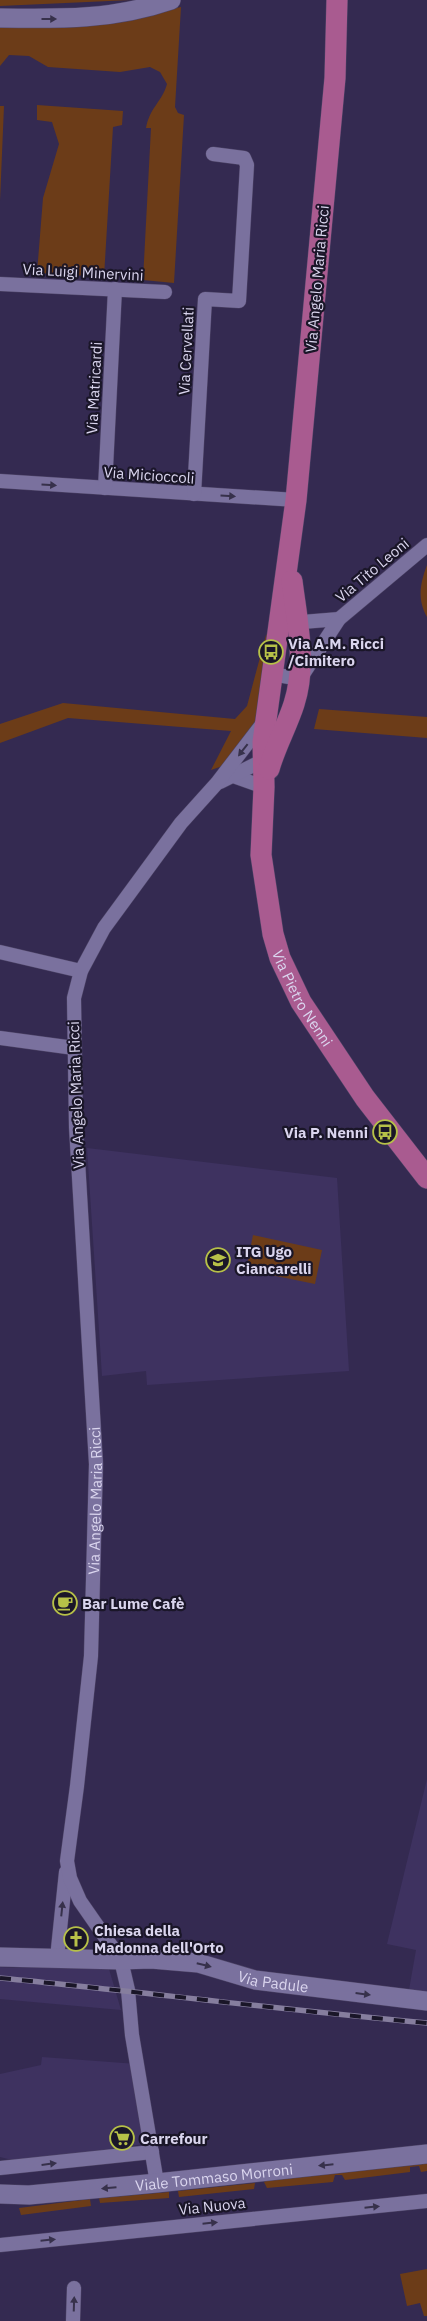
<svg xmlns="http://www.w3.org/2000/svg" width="427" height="2321" font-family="'IBM Plex Sans',sans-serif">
  <rect width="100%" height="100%" fill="#342a51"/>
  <path fill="#3e3260" d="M87,1148L337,1178L349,1371L147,1385L146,1371L102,1376Z
    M427,1779V1992L409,1990L416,1950L387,1944Z
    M35,1965L109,1969L121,2010L0,1999V1967L13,1968Z
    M42,2057L137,2064L150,2143L20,2162L0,2157V2074L41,2065Z"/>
  <path fill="#6c3c18" d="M0,0H131L0,6Z
    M181,7L175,107L178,113L184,115L174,283L143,280L151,128H146C150,107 162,102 167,84L160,72L150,67L120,72L48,67L29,56L9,55L0,66V24L119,21Z
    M37,105L123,111L122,125L113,127L104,277L37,273L43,198L59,144L52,122L37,120Z
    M0,106H4L0,201Z
    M427,565V617C417,599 420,584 427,565Z
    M269,633L259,725L234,762L211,770L231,731L68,718L0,743V724L63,703L235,719L247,706L266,635Z
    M319,709L427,717V738L314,729Z
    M253,1235L322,1250L315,1284L246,1270Z
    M427,2162V2171L421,2172L419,2166L410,2167V2172L345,2180L342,2175H335L333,2182L267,2188L264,2182L267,2179Z
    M255,2183L254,2189L179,2197L178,2191Z
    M169,2192V2198L100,2203L99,2198Z
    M90,2199L91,2206L21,2215L19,2208Z
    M427,2269V2316H424L420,2303L407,2306L400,2274Z"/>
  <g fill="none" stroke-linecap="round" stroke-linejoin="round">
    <g stroke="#4d4466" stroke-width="15">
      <g id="street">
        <path d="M0,284L165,292"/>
        <path d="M0,481L296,500"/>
        <path d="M105,488L115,289"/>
        <path d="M194,494L205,299L239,301L247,165L244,158L213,154"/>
        <path d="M290,623L339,619"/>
        <path d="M272,674L300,679L339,619L427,545"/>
        <path d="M233,776L264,787"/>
        <path d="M220,782L270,757"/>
        <path d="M0,952L81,971"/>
        <path d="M0,1038L74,1048"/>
        <path d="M57,1958L66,1872"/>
        <path d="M0,2168L152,2152"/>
        <path id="s1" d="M157,2183L132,2035L128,1990L121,1960L80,1901L70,1878L67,1861L77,1786L91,1656L96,1464L76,1127L74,998L81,971L104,928L181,823L217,783L263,723"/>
        <path d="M0,2245L427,2201"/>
        <path d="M73,2321L74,2288"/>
      </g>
    </g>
    <g stroke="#4d4466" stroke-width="20">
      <g id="secondary">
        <path d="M0,18C60,19 113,20 171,0"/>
        <path id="s2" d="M0,1957L121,1960L151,1959L198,1963L255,1980L427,2001"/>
        <path id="s3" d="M0,2194L29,2195L157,2183L427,2154"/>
      </g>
    </g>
    <g stroke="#4d4466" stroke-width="22">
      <g id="primary">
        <path id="s4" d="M337,0L335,78L296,500L263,742L264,787L261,855L273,934L280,958L301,1002L365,1098L427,1178"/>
        <path d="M269,769C275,747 287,726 294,704C307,664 297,621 292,581"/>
      </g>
    </g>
    <use href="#street" stroke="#7a719e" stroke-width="14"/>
    <use href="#secondary" stroke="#7a719e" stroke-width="19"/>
    <use href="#primary" stroke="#a95b90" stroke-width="21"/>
    <g stroke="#867e9e" stroke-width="5.5">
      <path id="rail" d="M0,1978C143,1992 284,2010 427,2023"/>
    </g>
    <use href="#rail" stroke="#1a1628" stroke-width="4" stroke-dasharray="11" stroke-linecap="butt"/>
  </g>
  <defs><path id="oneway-solid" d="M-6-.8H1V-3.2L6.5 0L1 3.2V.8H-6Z" transform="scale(1.25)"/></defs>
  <g fill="#37314b">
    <use href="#oneway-solid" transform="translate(49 19)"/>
    <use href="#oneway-solid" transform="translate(49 485) rotate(4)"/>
    <use href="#oneway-solid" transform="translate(228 496) rotate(4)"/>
    <use href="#oneway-solid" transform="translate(243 750) rotate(128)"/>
    <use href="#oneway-solid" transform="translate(62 1909) rotate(-84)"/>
    <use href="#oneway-solid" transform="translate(204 1965) rotate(14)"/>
    <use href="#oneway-solid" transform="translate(363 1994) rotate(7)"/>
    <use href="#oneway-solid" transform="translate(49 2164) rotate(-7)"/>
    <use href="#oneway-solid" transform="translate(326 2165) rotate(174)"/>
    <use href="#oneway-solid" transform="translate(109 2188) rotate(175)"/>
    <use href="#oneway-solid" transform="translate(372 2207) rotate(-6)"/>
    <use href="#oneway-solid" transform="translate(210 2223) rotate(-6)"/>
    <use href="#oneway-solid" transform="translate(48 2240) rotate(-6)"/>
    <use href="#oneway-solid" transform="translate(74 2304) rotate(-88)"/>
  </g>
  <defs>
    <g id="bus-ring" transform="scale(1.25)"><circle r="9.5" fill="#1a1628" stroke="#b7c148" stroke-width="1.5"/><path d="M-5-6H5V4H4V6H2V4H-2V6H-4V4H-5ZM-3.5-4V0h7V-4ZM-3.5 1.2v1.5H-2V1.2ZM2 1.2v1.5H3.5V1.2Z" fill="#b7c148"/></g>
    <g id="school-ring" transform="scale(1.25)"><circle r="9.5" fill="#1a1628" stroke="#b7c148" stroke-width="1.5"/><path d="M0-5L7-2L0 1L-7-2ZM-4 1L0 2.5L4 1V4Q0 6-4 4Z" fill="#b7c148"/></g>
    <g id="cafe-ring" transform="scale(1.25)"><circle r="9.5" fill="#1a1628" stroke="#b7c148" stroke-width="1.5"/><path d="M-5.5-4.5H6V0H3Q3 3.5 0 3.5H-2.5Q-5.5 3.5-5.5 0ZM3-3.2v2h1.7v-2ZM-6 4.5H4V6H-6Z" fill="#b7c148"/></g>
    <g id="church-ring" transform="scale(1.25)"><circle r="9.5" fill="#1a1628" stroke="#b7c148" stroke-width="1.5"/><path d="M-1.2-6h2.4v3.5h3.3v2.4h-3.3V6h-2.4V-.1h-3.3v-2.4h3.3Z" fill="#b7c148"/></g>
    <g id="supermarket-ring" transform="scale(1.25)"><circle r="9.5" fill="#1a1628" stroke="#b7c148" stroke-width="1.5"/><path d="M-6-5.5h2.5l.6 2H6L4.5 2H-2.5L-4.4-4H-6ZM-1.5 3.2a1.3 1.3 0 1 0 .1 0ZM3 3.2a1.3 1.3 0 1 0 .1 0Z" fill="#b7c148"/></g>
  </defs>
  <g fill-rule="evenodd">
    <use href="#bus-ring" x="271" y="652"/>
    <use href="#bus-ring" x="385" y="1132"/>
    <use href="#school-ring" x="218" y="1260"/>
    <use href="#cafe-ring" x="65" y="1603"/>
    <use href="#church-ring" x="76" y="1939"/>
    <use href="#supermarket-ring" x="122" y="2138"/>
  </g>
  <g text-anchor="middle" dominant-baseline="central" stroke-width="4.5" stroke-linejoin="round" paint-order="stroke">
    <g font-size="15" fill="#dad5ee" stroke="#1a1628">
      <text transform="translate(83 272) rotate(3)">Via Luigi Minervini</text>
      <text transform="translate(317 279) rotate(-85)">Via Angelo Maria Ricci</text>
      <text transform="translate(186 351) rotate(-87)">Via Cervellati</text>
      <text transform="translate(94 388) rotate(-87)">Via Matricardi</text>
      <text transform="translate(149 475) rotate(4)">Via Micioccoli</text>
      <text transform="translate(372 570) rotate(-40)">Via Tito Leoni</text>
      <text stroke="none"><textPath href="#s4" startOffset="1010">Via Pietro Nenni</textPath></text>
      <text transform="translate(76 1095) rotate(-92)">Via Angelo Maria Ricci</text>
      <text stroke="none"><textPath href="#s1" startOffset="702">Via Angelo Maria Ricci</textPath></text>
      <text stroke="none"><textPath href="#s2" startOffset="276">Via Padule</textPath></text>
      <text stroke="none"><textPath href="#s3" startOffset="215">Viale Tommaso Morroni</textPath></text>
      <text transform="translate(212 2206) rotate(-6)">Via Nuova</text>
    </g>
    <g font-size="15" font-weight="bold" fill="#dad5ee" stroke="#1a1628" text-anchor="start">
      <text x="288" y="643">Via A.M. Ricci<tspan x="288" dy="17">/Cimitero</tspan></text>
      <text x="368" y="1132" text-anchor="end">Via P. Nenni</text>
      <text x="236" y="1251">ITG Ugo<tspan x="236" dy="17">Ciancarelli</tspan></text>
      <text x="82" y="1603">Bar Lume Cafè</text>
      <text x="94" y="1930">Chiesa della<tspan x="94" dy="17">Madonna dell'Orto</tspan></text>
      <text x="140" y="2138">Carrefour</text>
    </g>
  </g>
</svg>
